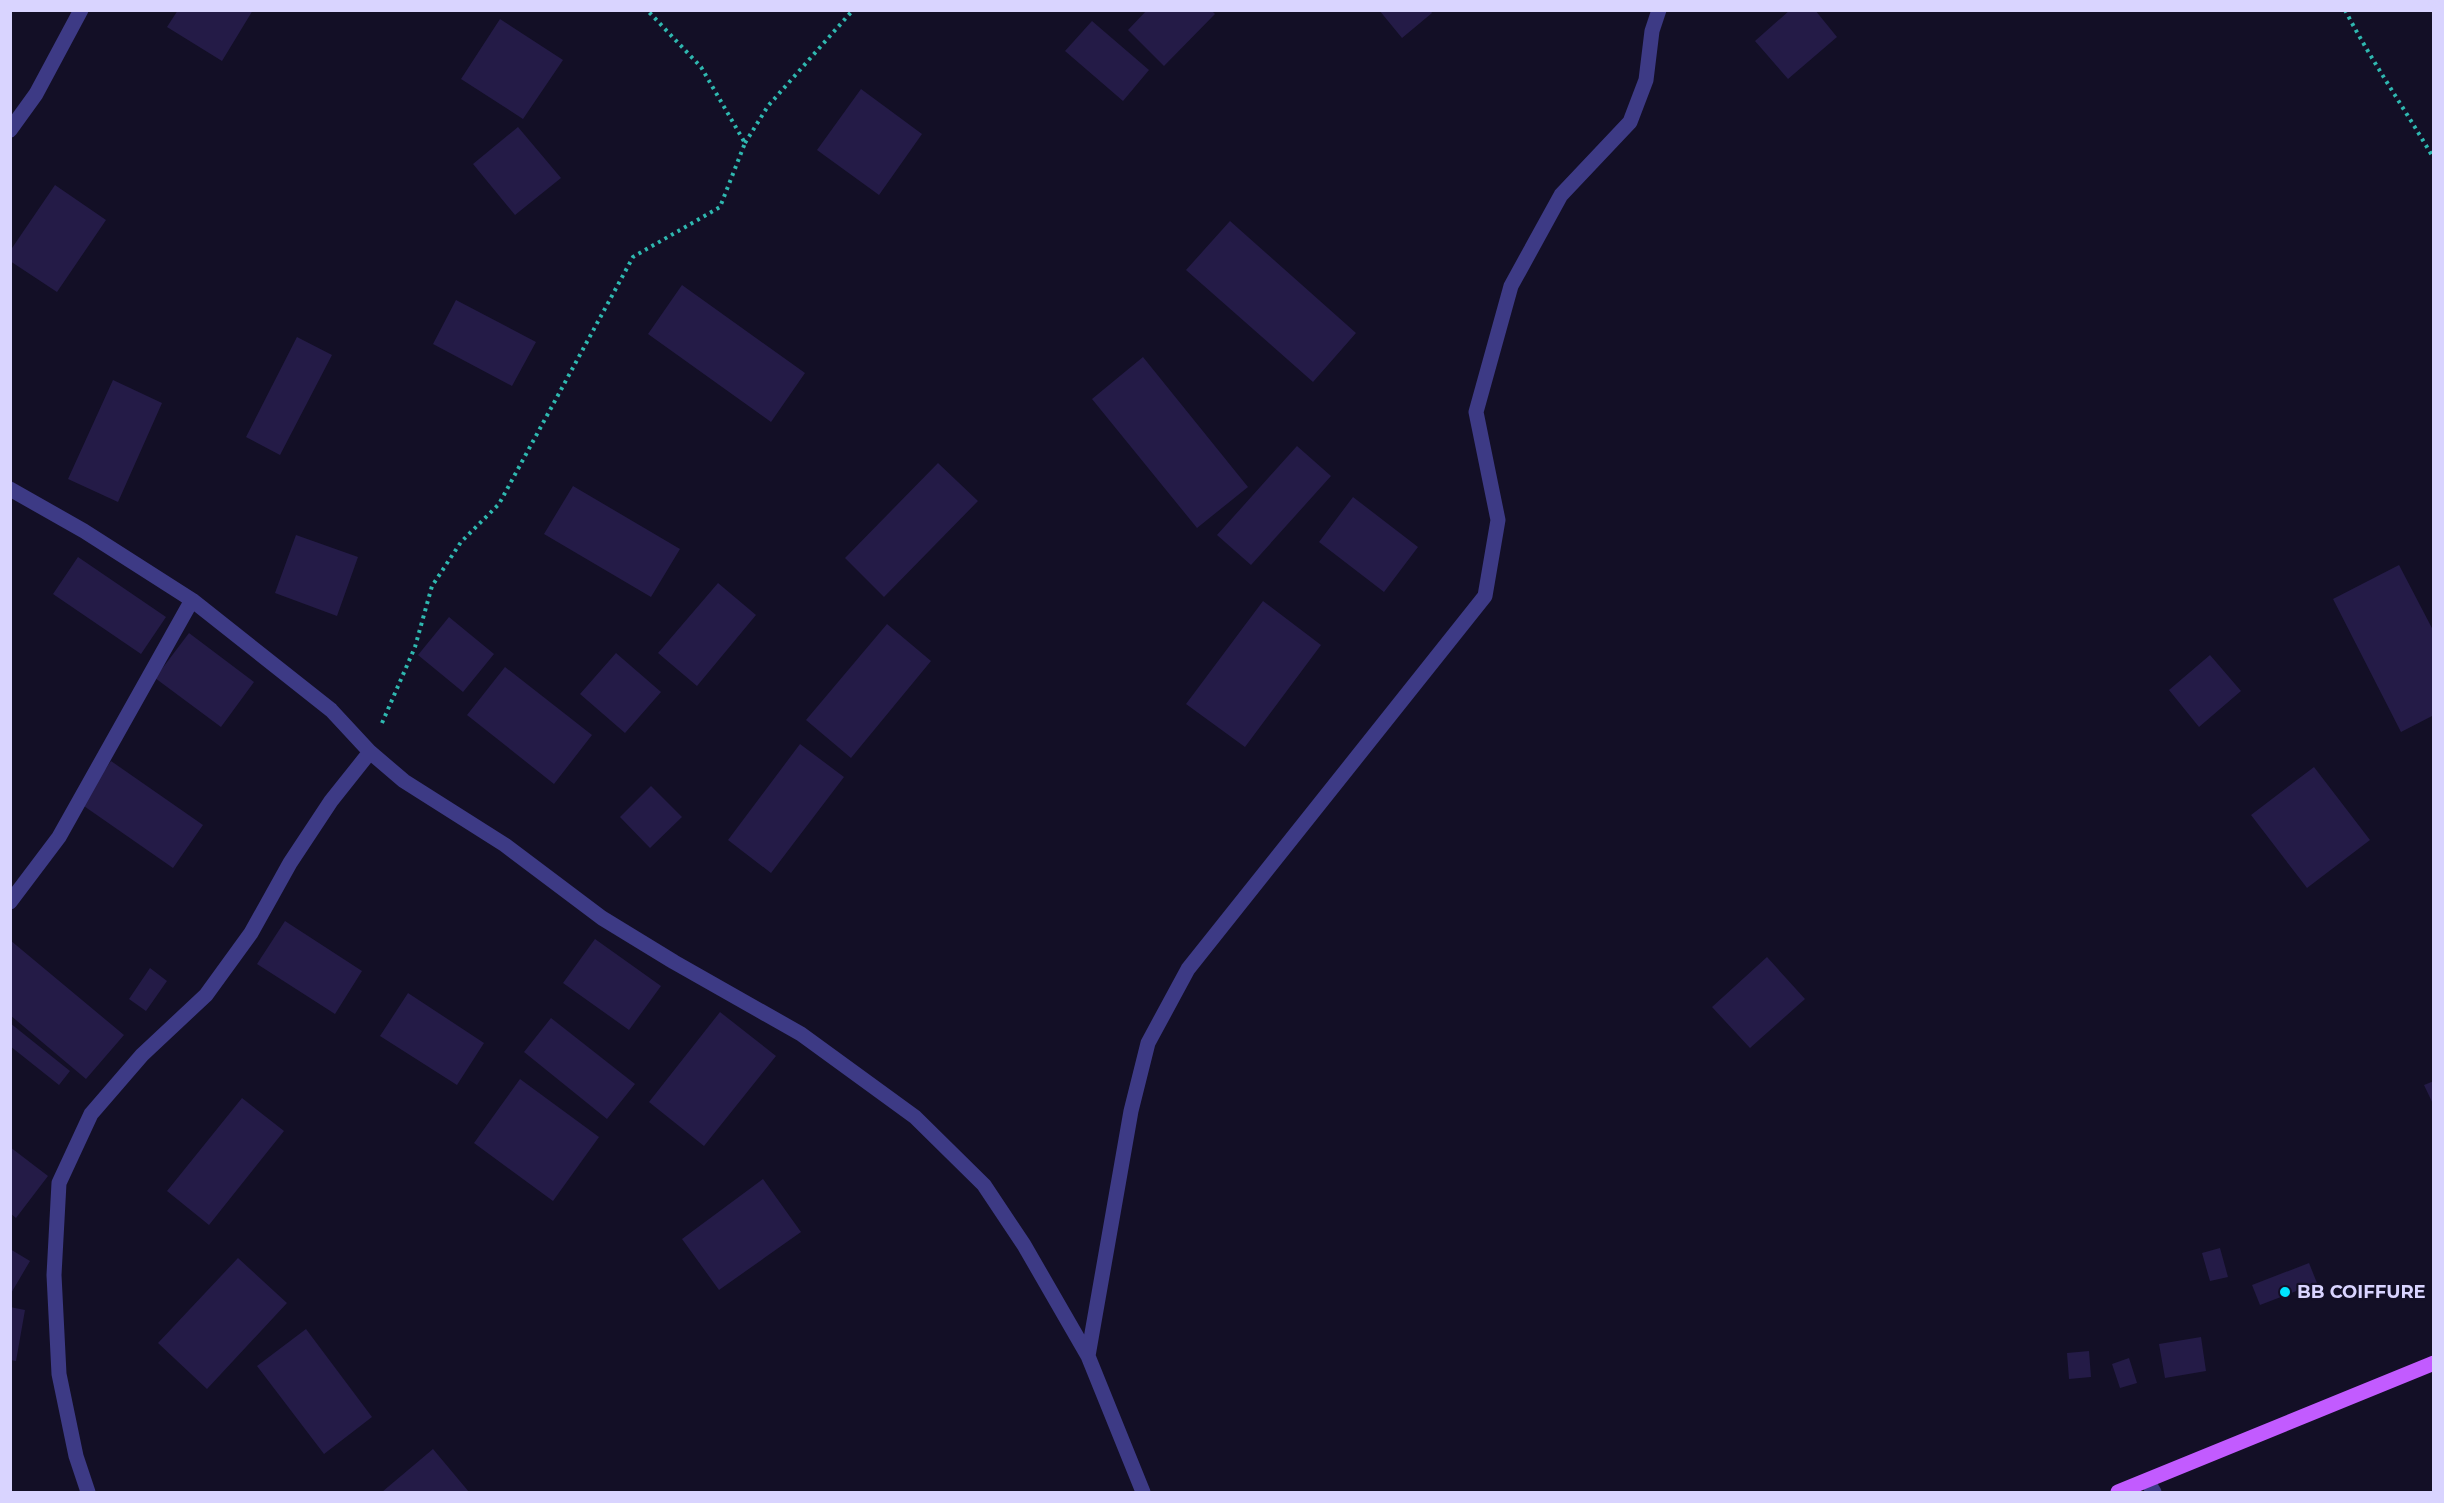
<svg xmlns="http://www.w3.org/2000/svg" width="2444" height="1503" font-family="Montserrat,sans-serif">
  <rect width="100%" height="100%" fill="#130f26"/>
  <path fill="#241b47" d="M178,10H253L222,61L167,27Z
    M1147,10H1211L1215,14L1164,66L1128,30Z
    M1379,10H1430L1432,13L1402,38Z
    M1790,10H1815L1837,37L1788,79L1755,41Z
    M500,19L563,60L523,119L461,79Z
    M1092,21L1149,70L1123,101L1065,51Z
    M861,89L922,134L879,195L817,150Z
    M518,127L561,178L515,215L473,164Z
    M55,185L106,220L57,292L10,261V251Z
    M1230,221L1356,333L1313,382L1186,270Z
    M682,285L805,373L771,422L648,334Z
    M456,300L536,342L512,386L433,344Z
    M297,337L332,355L280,455L246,437Z
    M1143,357L1248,487L1197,528L1092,399Z
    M113,380L162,403L118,502L68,479Z
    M1297,446L1331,476L1251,565L1217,535Z
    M938,463L978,501L884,597L845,558Z
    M573,486L680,549L651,597L544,534Z
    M1353,497L1418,547L1384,592L1319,542Z
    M296,535L358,557L337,616L275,593Z
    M78,557L166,617L141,654L53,594Z
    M2399,565L2434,632V715L2401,732L2333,599Z
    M718,583L756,615L697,686L658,653Z
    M1263,601L1321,645L1245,747L1186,704Z
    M449,617L494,654L463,692L418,655Z
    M887,624L931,661L851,758L806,720Z
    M189,633L254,682L221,727L155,678Z
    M616,653L661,692L625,733L580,694Z
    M2210,655L2241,691L2199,727L2169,690Z
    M505,667L592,735L554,784L467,715Z
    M800,744L844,777L771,873L728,840Z
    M111,761L203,825L173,868L81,804Z
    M2314,767L2370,840L2307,888L2251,815Z
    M651,786L682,817L650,848L620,817Z
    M285,921L362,971L335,1014L257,964Z
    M595,939L661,986L629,1030L563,983Z
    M10,940L124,1035L86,1079L10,1015Z
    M1767,957L1805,999L1750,1048L1712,1007Z
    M150,968L167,981L146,1011L129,999Z
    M408,993L484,1043L457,1085L380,1036Z
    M720,1012L776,1056L704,1146L649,1102Z
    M551,1018L635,1084L607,1119L524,1052Z
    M10,1023L70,1071L59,1085L10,1046Z
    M520,1079L599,1137L553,1201L474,1143Z
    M2434,1081V1106L2424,1085Z
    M242,1098L284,1131L209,1225L167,1191Z
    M10,1147L48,1176L16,1218L10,1213Z
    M763,1179L801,1232L719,1290L682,1239Z
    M2220,1248L2228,1277L2210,1281L2202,1253Z
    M10,1249L30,1261L10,1295Z
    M238,1258L287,1303L207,1389L158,1343Z
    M2309,1263L2317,1283L2260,1305L2252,1285Z
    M10,1307L25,1310L16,1361L10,1360Z
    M306,1329L372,1417L324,1454L257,1366Z
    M2201,1337L2206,1371L2165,1378L2159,1344Z
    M2089,1351L2091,1377L2069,1379L2067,1353Z
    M2129,1358L2137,1383L2120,1388L2112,1364Z
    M433,1449L469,1492H382Z"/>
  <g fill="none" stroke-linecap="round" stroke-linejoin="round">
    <path stroke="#2fb8b0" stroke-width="4" stroke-dasharray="3 4.5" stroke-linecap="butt" d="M2345,10C2372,62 2405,109 2434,159
      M745,143L768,106L853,10
      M382,723L415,647L432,586L461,542L499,504L633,257L720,207L745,143L701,67L647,10"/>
    <path stroke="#3d3a85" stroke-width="15" d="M10,130L36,94L81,10
      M10,489L84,531L192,600L331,710L370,752L404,781L505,845L602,918L674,962L801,1034L915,1117L984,1185L1024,1245L1088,1356L1143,1492
      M10,902L59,837L192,600
      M1088,1356L1131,1111L1148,1043L1188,969L1485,596L1498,520L1476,412L1511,286L1561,195L1630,122L1646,80L1652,31L1659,10
      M2147,1481L2154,1492
      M88,1492L76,1456L59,1374L54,1275L59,1183L91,1114L142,1055L206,995L251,933L290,863L331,801L370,752"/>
    <path stroke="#c25bff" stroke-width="15" d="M2118,1492L2434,1363"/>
  </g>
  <circle fill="#00e5ff" stroke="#130f26" stroke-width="2" cx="2285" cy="1292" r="6"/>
  <g text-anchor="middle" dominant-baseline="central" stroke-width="4.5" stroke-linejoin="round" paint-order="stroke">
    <g font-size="18" font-weight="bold" fill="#d9d4ff" stroke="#130f26" text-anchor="start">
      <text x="2297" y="1292">BB COIFFURE</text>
    </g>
  </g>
  <rect width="2444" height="1503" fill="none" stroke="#d9d4ff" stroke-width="24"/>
</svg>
